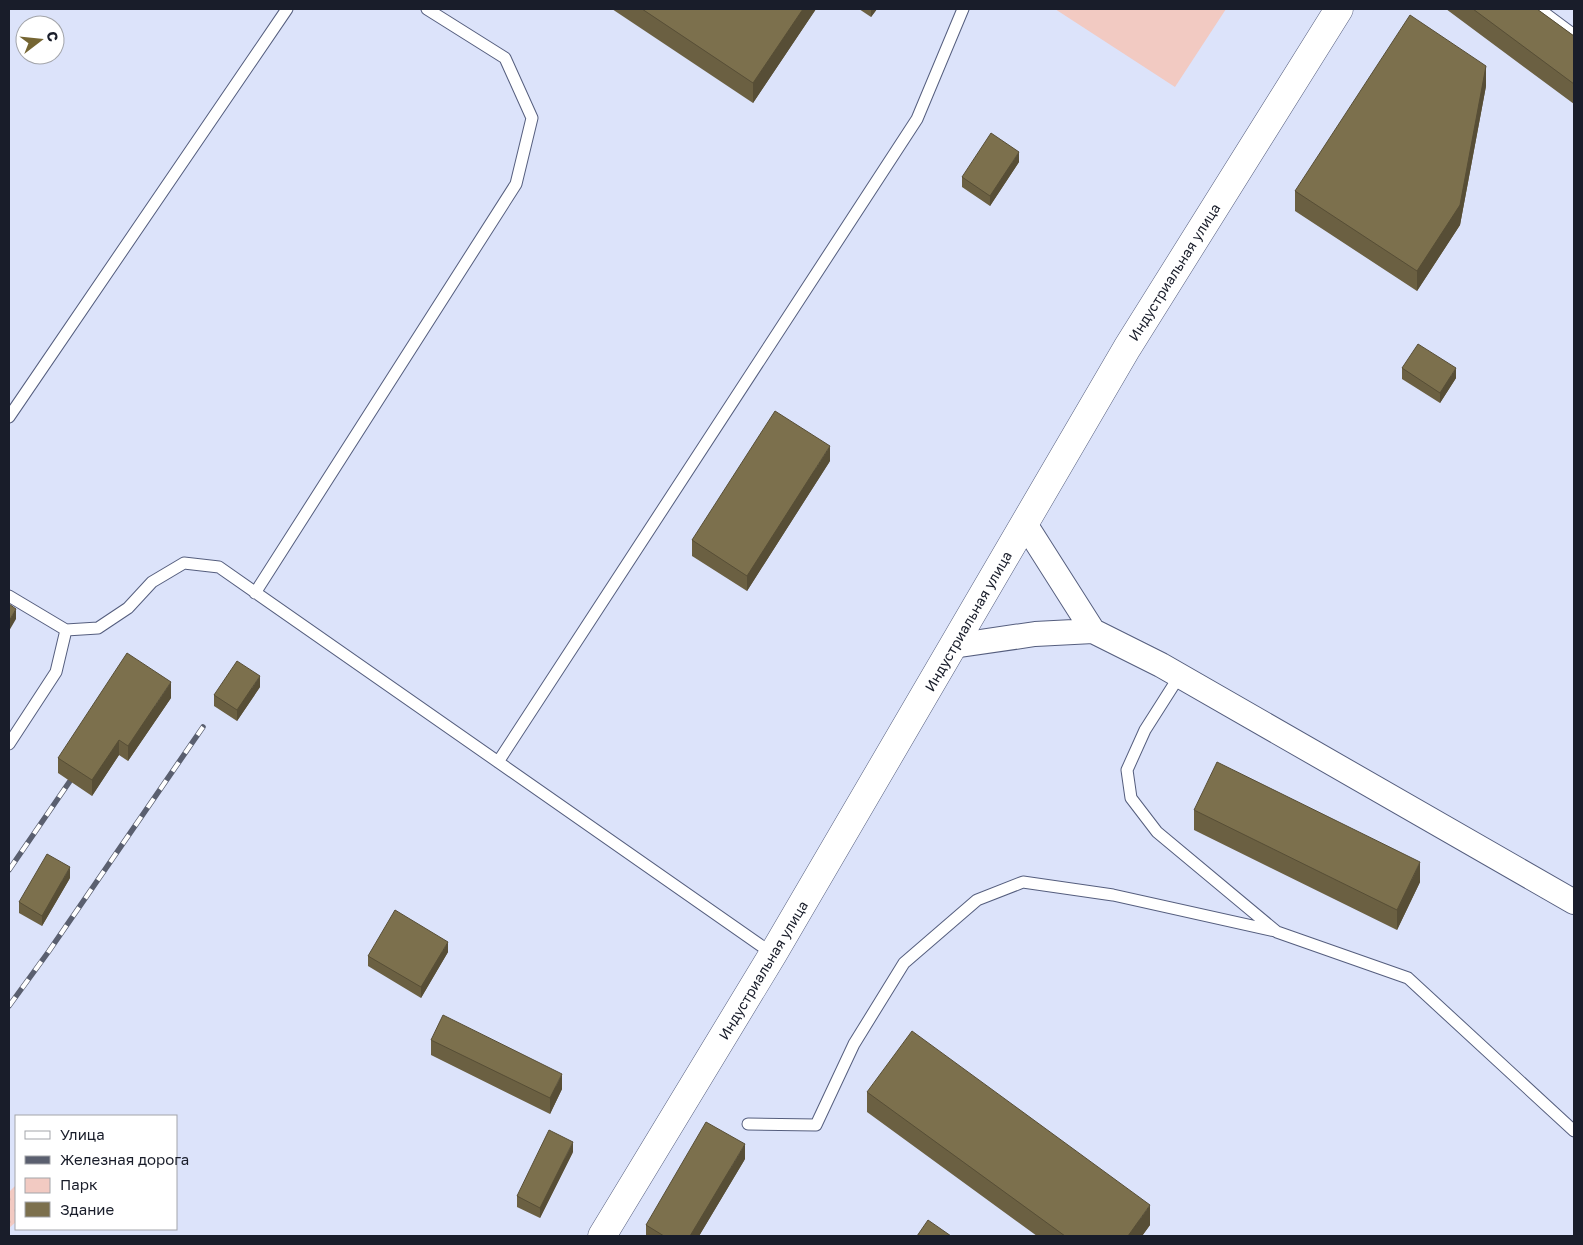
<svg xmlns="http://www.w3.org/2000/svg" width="1583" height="1245" font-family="'Golos Text',sans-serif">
  <defs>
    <pattern id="forest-crowns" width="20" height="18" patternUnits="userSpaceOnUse" patternTransform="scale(1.25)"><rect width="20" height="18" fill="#f2cac2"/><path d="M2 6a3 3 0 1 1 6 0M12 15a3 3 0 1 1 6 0" fill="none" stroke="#cfada7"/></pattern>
  </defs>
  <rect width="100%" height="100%" fill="#dce3fa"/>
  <path fill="#f2cac2" d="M1055,9H1226L1175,87Z"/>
  <path fill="url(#forest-crowns)" d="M16,1185V1222L9,1228V1192Z"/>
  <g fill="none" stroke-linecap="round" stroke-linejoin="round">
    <g stroke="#555e7e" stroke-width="13">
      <path id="service" d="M1539,9L1574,35
        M9,417L287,9
        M255,593L516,184L532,118L505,58L427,9
        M9,596L66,630L98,628L128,608L152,582L184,563L219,567L773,954
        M1180,675L1145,730L1127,770L1131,798L1157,832L1277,932L1408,978L1574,1131
        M9,744L56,672L66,630
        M498,762L917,119L963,9
        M748,1124L816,1125L854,1044L904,963L977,900L1023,882L1113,895L1275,931"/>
    </g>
    <g stroke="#555e7e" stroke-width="26">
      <path id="minor" d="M1025,524L1093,631L1161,665L1574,902
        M953,646L1035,634L1093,631"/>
    </g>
    <g stroke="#555e7e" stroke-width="29">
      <path id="tertiary" d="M602,1236L773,954L1127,348L1339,9"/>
    </g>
    <use href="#service" stroke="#fff" stroke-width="11"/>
    <use href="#minor" stroke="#fff" stroke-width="24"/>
    <use href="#tertiary" stroke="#fff" stroke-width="28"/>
    <g stroke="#5a5f6f" stroke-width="5.5">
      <path id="rail" d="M9,870L70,781
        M9,1006L49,951L203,727"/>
    </g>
    <use href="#rail" stroke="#fff" stroke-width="4" stroke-dasharray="11" stroke-linecap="butt"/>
  </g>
  <path fill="#6b6042" d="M612,9H816L753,103Z
    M859,9H877L871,17Z
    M1446,9H1537L1574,36V104Z
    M1486,86L1460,225L1417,291L1295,211V191Z
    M1019,162L990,206L962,187V177Z
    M1402,368L1456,378L1440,403L1402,379Z
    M830,461L747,591L692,556V540Z
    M260,687L237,721L214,706V695Z
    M171,698L128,761L119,755L92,796L58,773V758Z
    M1194,810L1420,882L1397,930L1194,830Z
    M70,878L42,926L19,913V902Z
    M448,952L421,998L368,966V956Z
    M431,1040L562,1089L550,1114L431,1055Z
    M867,1092L1150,1225L1142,1236H1037L867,1112Z
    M573,1152L540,1218L517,1207V1196Z
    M745,1159L699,1236H646V1225Z"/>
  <path fill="#574e36" d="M803,9H816L753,103V83Z
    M871,9H877L871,17Z
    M1486,66V86L1460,225L1417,291V271Z
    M1019,152V162L990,206V196Z
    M1456,368V378L1440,403V393Z
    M830,446V461L747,591V576Z
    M16,609V619L9,631V621Z
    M260,676V687L237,721V710Z
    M171,682V698L128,761V746Z
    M119,740V755L92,796V780Z
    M1420,862V882L1397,930V910Z
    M70,867V878L42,926V916Z
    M448,942V952L421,998V987Z
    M562,1074V1089L550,1114V1098Z
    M573,1142V1152L540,1218V1208Z
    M745,1144V1159L699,1236H690Z
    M1150,1205V1225L1142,1236H1128Z"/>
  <path fill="#7c704d" stroke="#574e36" d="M642,9H803L753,83Z
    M1473,9H1537L1574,36V84Z
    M1410,15L1486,66L1460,205L1417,271L1295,191Z
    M991,133L1019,152L990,196L962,177Z
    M1418,344L1456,368L1440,393L1402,368Z
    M775,411L830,446L747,576L692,540Z
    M9,604L16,609L9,621Z
    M127,653L171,682L128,746L119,740L92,780L58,758Z
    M237,661L260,676L237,710L214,695Z
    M1217,762L1420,862L1397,910L1194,810Z
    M47,854L70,867L42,916L19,902Z
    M395,910L448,942L421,987L368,956Z
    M443,1015L562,1074L550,1098L431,1040Z
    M912,1031L1150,1205L1128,1236H1065L867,1092Z
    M706,1122L745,1144L690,1236H664L646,1225Z
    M549,1130L573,1142L540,1208L517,1196Z
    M928,1220L951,1236H917Z"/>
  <g text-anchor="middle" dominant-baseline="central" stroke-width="4" stroke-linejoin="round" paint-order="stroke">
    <g font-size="14" fill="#191d2a" stroke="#fff">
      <text transform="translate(1174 272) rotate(-58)">Индустриальная улица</text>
      <text transform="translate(968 621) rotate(-60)">Индустриальная улица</text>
      <text transform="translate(763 970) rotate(-59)">Индустриальная улица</text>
    </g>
  </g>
  <rect width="1583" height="1245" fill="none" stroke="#191d2a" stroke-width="20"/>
  <rect x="15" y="1115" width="162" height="115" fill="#ffffff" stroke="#a3a5aa"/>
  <rect x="25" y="1131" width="25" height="8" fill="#ffffff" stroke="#a3a5aa"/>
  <text x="60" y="1140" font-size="15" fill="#191d2a">Улица</text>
  <rect x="25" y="1156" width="25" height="8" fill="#5a5f6f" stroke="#a3a5aa"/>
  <text x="60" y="1165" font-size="15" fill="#191d2a">Железная дорога</text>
  <rect x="25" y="1178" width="25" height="15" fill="#f2cac2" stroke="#a3a5aa"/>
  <text x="60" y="1190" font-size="15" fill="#191d2a">Парк</text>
  <rect x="25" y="1202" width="25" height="15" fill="#7c704d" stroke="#a3a5aa"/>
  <text x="60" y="1215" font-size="15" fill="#191d2a">Здание</text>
  <g transform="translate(40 40) rotate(74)"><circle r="24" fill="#ffffff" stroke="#a3a5aa"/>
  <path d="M0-4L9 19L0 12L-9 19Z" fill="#756532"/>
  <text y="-8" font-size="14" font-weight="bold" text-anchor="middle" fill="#191d2a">С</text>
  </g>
</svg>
